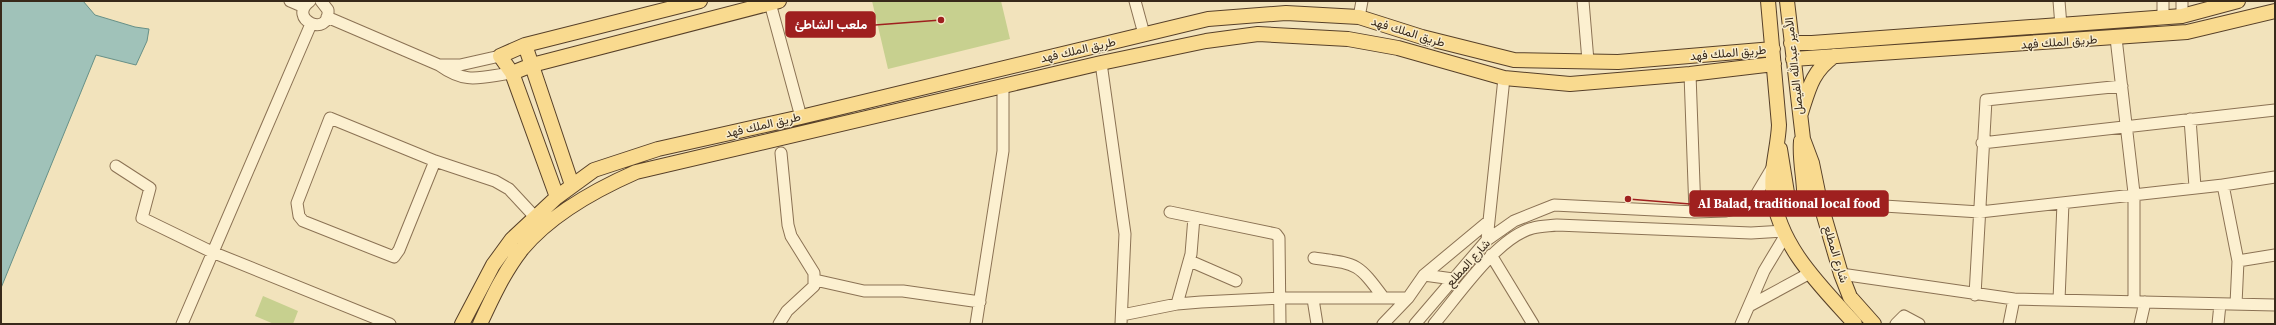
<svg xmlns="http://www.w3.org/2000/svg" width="2276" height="325" font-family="'Source Serif 4',Vazirmatn,serif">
  <rect width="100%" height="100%" fill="#f2e3bc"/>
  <path fill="#c7d08f" d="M872,1H1001L1010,39L888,69Z
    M263,296L298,311L293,324H274L255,316Z"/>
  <path fill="#a0c2b9" stroke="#679087" d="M1,1H83L95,15L135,27L149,29L147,41L136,65L96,55L1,288Z"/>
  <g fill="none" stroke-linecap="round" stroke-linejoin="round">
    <g stroke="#8b7254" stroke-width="13">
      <path id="minor" d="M290,1L304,7
        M310,1C286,19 330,39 328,10L321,1
        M1135,1L1144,34
        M1583,1L1588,61
        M2059,1L2061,26
        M2163,1V17
        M2182,1V16
        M770,3L801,117
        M327,17L439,65
        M1359,17L1362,1
        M2116,38L2134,193V302
        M500,56L460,65H439C467,85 480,77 512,73
        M1101,63L1125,234L1121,324
        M1690,74L1695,212
        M2190,119L2195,187
        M1982,143L2275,110
        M435,161L399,250L394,257L303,221L299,216L297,203L330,118L435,161L495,181L509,189L535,217
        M116,166L150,188L142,218L212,252L390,324
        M2223,185L2238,261
        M1820,202L1980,212L2223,185L2275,177
        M1170,212L1276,234L1279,238L1280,324
        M1487,240L1504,78
        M1491,255L1533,324
        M1314,258C1357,264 1357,262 1383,297
        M1190,261L1236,281
        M1841,274L2014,299L2275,305
        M1424,275L1453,279
        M815,280L864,291H903L980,302
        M1975,295L1986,100L2122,86
        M1313,299L1317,324
        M2059,300L2063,203
        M1177,304L1191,254L1194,217
        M2236,304L2238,261L2275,255
        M1751,305L1810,273
        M1122,315L1177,304L1201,302L1281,298H1408
        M182,324L311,24
        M779,324L787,311L814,286V273L791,236L788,225L781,153
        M976,324L1003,151V85
        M1383,324L1408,298L1424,275L1489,221
        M1415,324L1487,240L1514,221L1554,205L1695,212L1726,211L1745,207L1753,200L1772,168
        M1434,324C1458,296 1497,237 1533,228C1540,226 1549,226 1557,225L1751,233L1784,231
        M1741,324L1764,271L1785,236
        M1896,324L1904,316L1919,324
        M2009,324L2014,299
        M2140,324L2145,302
        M2218,324L2220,304"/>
    </g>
    <g stroke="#574029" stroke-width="16">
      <path id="major" d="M1768,1L1779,125C1778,148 1770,171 1773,194C1779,247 1822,287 1855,324
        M1787,1L1803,139L1812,163L1820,202L1841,274L1850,297L1874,324
        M1791,43H1812L2182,16L2238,1
        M525,45L572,185
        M1793,59L2187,32L2275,11
        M512,73L532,65L779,1
        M1801,113C1809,88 1812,72 1834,56
        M1780,149L1788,199L1794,206L1804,205C1806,184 1799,163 1801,141
        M557,197L512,73L500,56L525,45L700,1
        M462,324L493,265L512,239L557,197L594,170L658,149L801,117L1208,19L1286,13L1359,17L1422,37L1514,60L1618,62L1773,49
        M480,324C492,298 504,272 522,249C551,214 595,190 636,172L1101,63L1206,41L1258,34L1348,39L1398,48L1504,78L1570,84L1690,74L1774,64"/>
    </g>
    <use href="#minor" stroke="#fcf0d0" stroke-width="11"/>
    <use href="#major" stroke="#f9da8f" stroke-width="14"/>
  </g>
  <g text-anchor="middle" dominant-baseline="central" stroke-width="3" stroke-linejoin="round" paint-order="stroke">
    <g font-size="12" fill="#38291a" stroke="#f8eccc">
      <text transform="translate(1408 32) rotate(17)">طريق الملك فهد</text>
      <text transform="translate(2059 42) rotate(-4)">طريق الملك فهد</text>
      <text transform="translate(1078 50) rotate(-13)">طريق الملك فهد</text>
      <text transform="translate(1728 53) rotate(-5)">طريق الملك فهد</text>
      <text transform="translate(1794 66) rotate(-96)">الأمير عبدالله الفيصل</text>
      <text transform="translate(763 125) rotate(-13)">طريق الملك فهد</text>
      <text transform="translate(1836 254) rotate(73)">شارع المطلع</text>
      <text transform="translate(1468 263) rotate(-48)">شارع المطلع</text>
    </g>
  </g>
  <path fill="none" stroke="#9f201f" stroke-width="1.5" d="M941 20L875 25M1628 199L1690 204"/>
  <g fill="#9f201f" stroke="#f8eccc" stroke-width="1.5">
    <circle cx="941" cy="20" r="4"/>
    <circle cx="1628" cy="199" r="4"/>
  </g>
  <g fill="#9f201f" stroke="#9f201f" stroke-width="1.5">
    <rect x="786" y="12" width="89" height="25" rx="4"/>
    <rect x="1690" y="191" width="198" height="25" rx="4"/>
  </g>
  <g font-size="13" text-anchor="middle" font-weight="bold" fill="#fff">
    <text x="831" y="29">ملعب الشاطئ</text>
    <text x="1789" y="208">Al Balad, traditional local food</text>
  </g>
  <rect width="2276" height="325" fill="none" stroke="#38291a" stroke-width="4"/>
</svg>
